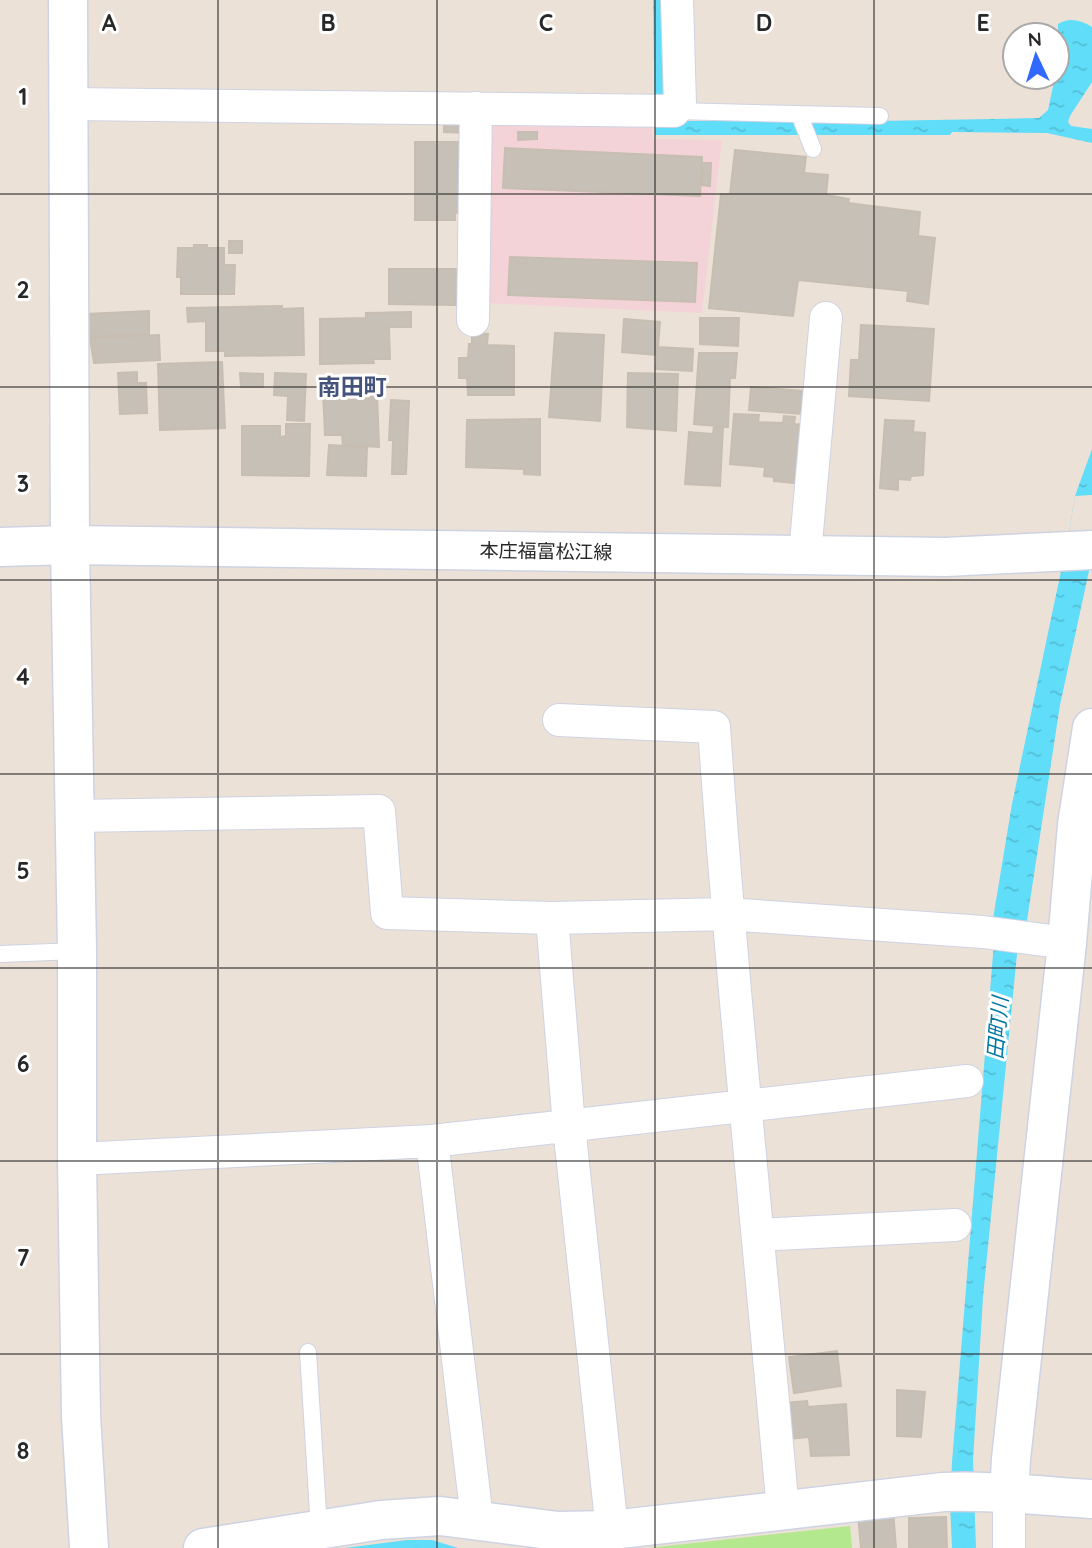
<svg xmlns="http://www.w3.org/2000/svg" width="1092" height="1548" font-family="Quicksand,'Noto Sans JP',sans-serif">
  <defs>
    <pattern id="water-ripples" width="26" height="14" patternUnits="userSpaceOnUse" patternTransform="scale(1.75)"><rect width="26" height="14" fill="#60ddf9"/><path d="M2 4q2-2 4 0t4 0M15 11q2-2 4 0t4 0" fill="none" stroke="#53bed5"/></pattern>
  </defs>
  <rect width="100%" height="100%" fill="#ece1d7"/>
  <path fill="#f4d3d8" d="M486,117L653,119L652,139L722,140L702,313L483,303Z"/>
  <path fill="#b4e88e" d="M850,1526L852,1548H648Z"/>
  <path fill="url(#water-ripples)" d="M653,0H674L672,121H877L1039,118L1048,110L1055,77H1057L1058,24C1069,17 1081,20 1092,27V82L1070,116L1068,122L1071,126L1092,129V143L1047,133L952,132L950,135H655Z
    M1092,449V557L1060,705L1026,927L1018,944L983,1297L973,1460L976,1548H952L950,1503L952,1462L994,942L992,925L1012,804L1068,538L1075,496Z
    M407,1540H432L458,1548H345Z"/>
  <path fill="#ece1d7" d="M1092,495V538H1068L1075,496Z"/>
  <path fill="#c6c0b7" stroke="#c7beb1" stroke-width="2" d="M444,122H467V133L444,132Z
    M518,132H537V139L518,140Z
    M415,142H460L462,212L455,213V220H415Z
    M505,148L702,157L700,196L503,188Z
    M735,150L806,157L804,173L828,175L826,195L849,199L848,203L920,212L918,236L935,238L928,304L907,301L908,291L798,280L793,316L709,308L721,194H730Z
    M702,163H711L710,186L702,185Z
    M229,241H242V253H229Z
    M194,245H207V248H224V265H235L234,294H181V277H177L178,248H194Z
    M510,257L697,263L695,302L508,295Z
    M389,269H456L457,274H467L466,294H456V305L389,304Z
    M282,306V309L303,308L304,355L225,356V351H206V321L188,322L187,308Z
    M149,311V334L87,337L86,314Z
    M411,312V327H389L390,359H373L374,363L320,364V319L366,318V313Z
    M700,318H739L738,346L700,344Z
    M624,319L660,322L658,347L693,349L692,371L656,369L657,355L622,352Z
    M861,325L934,329L929,401L849,396L851,360H859Z
    M472,333L488,334L487,345L514,346V395H468L467,378H459V358H468L469,344H472Z
    M555,333L604,335L600,421L549,417Z
    M159,335L160,360L94,363L90,338Z
    M699,353H737L735,378H730L728,427L694,424Z
    M222,362L225,428L160,430L158,364Z
    M137,372V383H146L147,413L120,414L118,373Z
    M240,373L263,374V387H241Z
    M275,373L306,374L304,421L287,420L288,396L274,395Z
    M628,373L678,374L676,431L627,427Z
    M751,387L804,391L802,414L749,410Z
    M323,393H377L379,447L343,445L342,435H325Z
    M391,400L409,401L406,474H392L393,440H389Z
    M734,414L759,415L758,422L783,423L784,416L795,417L794,424L808,425L803,484L774,481V477L764,476L765,467L730,464Z
    M540,419V475L524,474V469L466,467L467,420Z
    M885,420L914,421L913,432L925,433L923,475L911,476L910,480L898,479V490L880,488Z
    M286,424H310L309,476L242,475V426H280V437L286,436Z
    M714,426L723,427L720,486L685,484L689,432L713,434Z
    M329,445L367,447L366,476L327,475Z
    M837,1351L841,1386L794,1393L789,1357Z
    M897,1390L925,1392L921,1437L897,1436Z
    M807,1401L808,1407L846,1404L849,1455L811,1456L809,1437L788,1439L785,1403Z
    M893,1510L896,1548H861L858,1515Z
    M946,1517L947,1548H909V1518Z"/>
  <g fill="none" stroke-linecap="round" stroke-linejoin="round">
    <g stroke="#cdd3e3" stroke-width="18">
      <path id="service" d="M674,111L880,116
        M799,114L813,149
        M0,954L77,951
        M308,1352L319,1529"/>
    </g>
    <g stroke="#cdd3e3" stroke-width="34">
      <path id="minor" d="M70,104L674,111L680,104L677,0
        M473,320L476,108
        M805,554L826,318
        M559,720L714,727C732,988 760,1250 783,1511
        M74,816L379,811L387,913L552,918L727,914L983,932L1067,943
        M552,918L569,1126L612,1530
        M432,1141L477,1519
        M77,1159L432,1141L967,1081
        M758,1235L955,1225
        M1009,1494V1548"/>
    </g>
    <g stroke="#cdd3e3" stroke-width="41">
      <path id="tertiary" d="M68,0L70,545L77,951V1159L81,1416L89,1548
        M1009,1494L1011,1459L1067,943L1077,825L1092,728
        M203,1548L381,1520L440,1516L558,1531L612,1530L943,1492C992,1490 1042,1496 1092,1499"/>
    </g>
    <g stroke="#cdd3e3" stroke-width="41">
      <path id="secondary" d="M0,547L70,545L946,557L1092,550"/>
    </g>
    <use href="#service" stroke="#fff" stroke-width="16"/>
    <use href="#minor" stroke="#fff" stroke-width="32"/>
    <use href="#tertiary" stroke="#fff" stroke-width="38"/>
    <use href="#secondary" stroke="#fff" stroke-width="38"/>
  </g>
  <path fill="none" stroke="#282828" stroke-width="2" stroke-opacity="0.55" d="M218,0V1548M437,0V1548M655,0V1548M874,0V1548M0,194H1092M0,387H1092M0,580H1092M0,774H1092M0,968H1092M0,1161H1092M0,1354H1092"/>
  <g text-anchor="middle" dominant-baseline="central" stroke-width="6" stroke-linejoin="round" paint-order="stroke">
    <g font-size="19" fill="#282828" stroke="#fff">
      <text transform="translate(546 551) rotate(1)">本庄福富松江線</text>
    </g>
    <g font-size="21" font-style="italic" fill="#0178a2" stroke="#fff">
      <text transform="translate(997 1028) rotate(-85)">田町川</text>
    </g>
    <g font-size="23" font-weight="bold" fill="#45537c" stroke="#fff">
      <text x="352" y="386">南田町</text>
    </g>
  </g>
  <g font-size="23" text-anchor="middle" font-weight="bold" fill="#282828" stroke="#fff" stroke-width="6" stroke-linejoin="round" paint-order="stroke">
    <text x="109" y="31">A</text>
    <text x="328" y="31">B</text>
    <text x="546" y="31">C</text>
    <text x="764" y="31">D</text>
    <text x="983" y="31">E</text>
    <text x="23" y="105">1</text>
    <text x="23" y="298">2</text>
    <text x="23" y="492">3</text>
    <text x="23" y="685">4</text>
    <text x="23" y="879">5</text>
    <text x="23" y="1072">6</text>
    <text x="23" y="1266">7</text>
    <text x="23" y="1459">8</text>
  </g>
  <g transform="translate(1036 56) rotate(356)"><circle r="33" fill="#ffffff" stroke="#a9a9a9" stroke-width="2"/>
  <path d="M0-5L12 26L0 18L-12 26Z" fill="#3169ff"/>
  <text y="-10" font-size="19" font-weight="bold" text-anchor="middle" fill="#282828">N</text>
  </g>
</svg>
